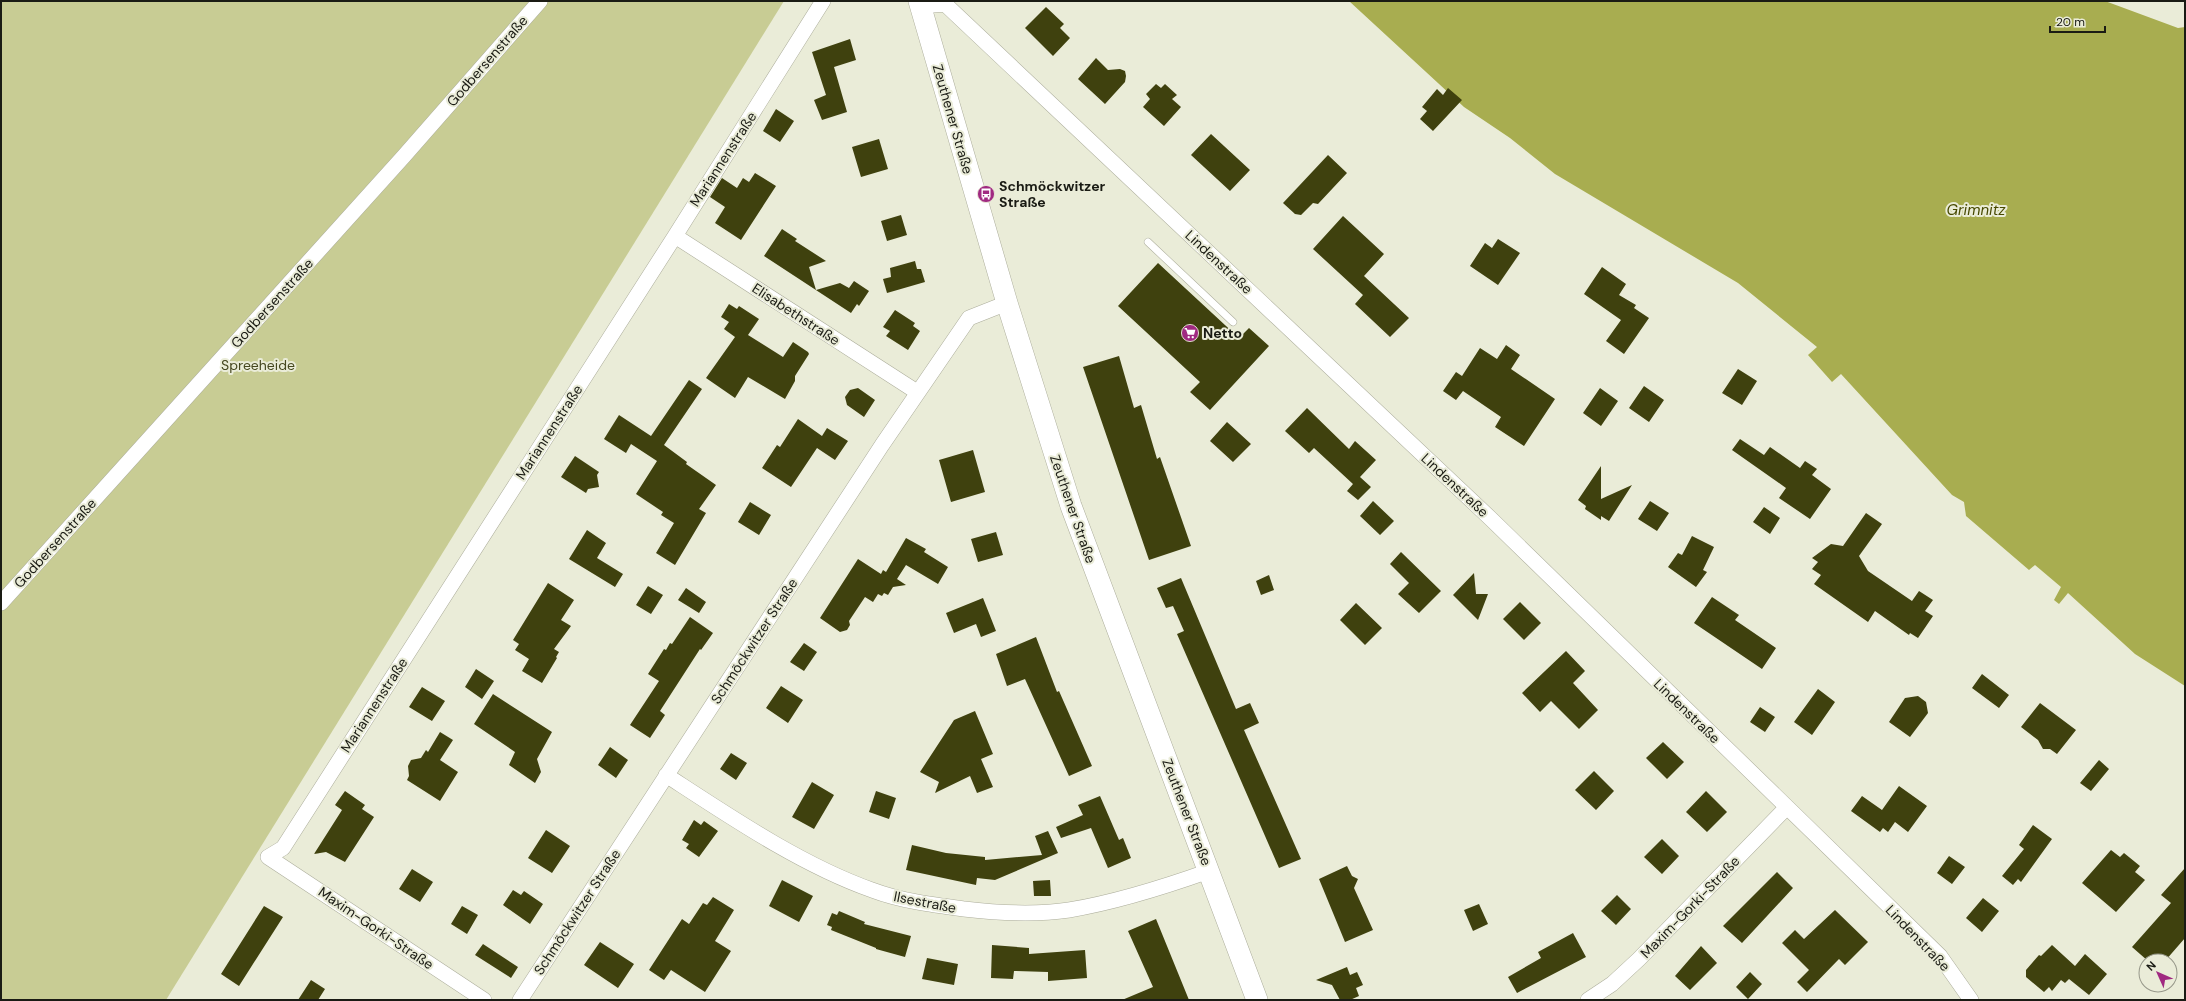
<svg xmlns="http://www.w3.org/2000/svg" width="2186" height="1001" font-family="'DM Sans',sans-serif">
  <rect width="100%" height="100%" fill="#eaecd8"/>
  <path fill="#c8cc94" d="M1,1H784L166,1000H1Z"/>
  <path fill="#a8ad50" d="M1349,1H2105L2178,28L2185,27V686L2135,654L2068,593L2059,604L2054,600L2061,587L2035,565L2029,570L1966,516L1964,502L1952,495L1841,374L1832,382L1808,355L1817,347L1738,283L1555,174L1510,138L1464,107Z"/>
  <path fill="#3f410e" d="M1046,7L1064,24L1060,28L1070,38L1053,56L1025,28Z
    M850,39L856,60L834,67L847,112L822,120L814,100L826,95L812,52Z
    M1096,58L1108,70L1120,69L1125,71L1126,76L1125,82L1105,104L1078,79Z
    M1156,84L1161,88L1165,84L1177,95L1172,99L1181,107L1164,126L1143,107L1150,99L1146,94Z
    M1448,88L1462,100L1433,131L1420,119L1427,111L1422,107L1437,89L1443,95Z
    M776,109L794,121L780,142L763,131Z
    M1211,134L1250,170L1230,191L1191,155Z
    M879,139L888,169L861,177L852,147Z
    M1328,155L1347,173L1318,204L1313,203L1301,215L1295,214L1283,203Z
    M755,173L776,186L741,240L715,223L725,207L710,197L722,178L737,188L743,178L749,182Z
    M901,215L907,235L887,241L881,221Z
    M1343,216L1384,254L1364,276L1409,318L1390,337L1355,304L1363,295L1313,249Z
    M782,229L797,239L795,241L826,261L809,267L816,290L840,283L849,288L854,281L869,291L859,306L857,304L851,313L764,256Z
    M1498,239L1520,253L1498,285L1470,266L1485,243L1492,248Z
    M915,261L917,269H921L925,282L887,293L883,279L891,277L890,268Z
    M1158,263L1239,338L1249,328L1269,346L1210,410L1190,392L1200,382L1118,306Z
    M1602,267L1626,284L1619,295L1636,305L1634,308L1649,318L1624,354L1606,341L1621,320L1584,294Z
    M729,304L737,309L739,306L759,319L748,335L783,357L793,342L808,352L809,354L795,376V381L785,399L748,377L735,398L706,378L735,337L724,329L729,322L721,317Z
    M895,310L915,323L913,326L920,331L908,350L886,336L890,331L883,327Z
    M1506,345L1520,355L1511,369L1555,399L1524,446L1495,427L1501,417L1463,391L1456,400L1443,391L1456,372L1462,376L1480,348L1497,359Z
    M1119,356L1134,408L1141,405L1157,459L1160,457L1191,546L1149,560L1083,367Z
    M1738,369L1757,381L1742,405L1722,393Z
    M689,380L702,389L664,445L687,462L686,464L716,485L699,509L706,513L675,565L656,553L674,523L661,515L663,512L636,494L657,461L631,444L626,453L604,439L619,415L651,436Z
    M1644,386L1664,400L1649,422L1629,408Z
    M858,388L875,400L864,417L847,405L845,397L850,390Z
    M1600,388L1618,401L1601,426L1583,413Z
    M1307,408L1349,449L1355,441L1376,460L1360,477L1371,487L1358,500L1347,491L1353,484L1314,448L1309,453L1285,431Z
    M798,419L822,436L827,428L848,441L835,460L817,448L791,487L762,468L777,445L780,447Z
    M1227,422L1251,444L1233,462L1210,441Z
    M1740,439L1764,455L1770,447L1800,468L1805,461L1817,469L1812,475L1831,489L1810,519L1779,498L1786,488L1732,450Z
    M973,450L985,492L951,502L939,460Z
    M575,456L599,472L597,475L599,487L588,489L586,493L561,477Z
    M1601,466V499L1632,485L1609,521L1601,516V520L1585,509L1586,506L1578,500Z
    M1373,501L1394,521L1380,535L1360,516Z
    M1650,501L1669,513L1657,531L1638,519Z
    M750,502L771,515L759,535L738,522Z
    M1764,507L1780,518L1770,534L1753,522Z
    M1866,513L1882,524L1859,556L1868,571L1912,601L1919,591L1933,600L1925,611L1933,616L1918,638L1910,633L1909,635L1875,611L1868,622L1814,584L1821,575L1812,569L1818,562L1812,558L1831,544L1843,546Z
    M587,530L606,543L597,558L623,574L615,587L569,559Z
    M996,532L1003,555L978,562L971,539Z
    M1692,536L1714,547L1703,570L1707,572L1696,587L1668,567L1678,553L1682,555Z
    M906,538L926,549L924,552L948,567L938,584L906,565L897,579L906,585L893,587L888,595L884,593L882,596L878,594L873,602L865,597L849,621L850,625L847,630L840,632L820,618L858,559L881,574L883,570L886,572Z
    M1401,552L1441,591L1419,613L1398,594L1409,583L1390,564Z
    M1474,573L1476,594H1488L1478,620L1453,595Z
    M1269,575L1274,590L1261,595L1256,581Z
    M1181,578L1236,709L1250,703L1259,723L1244,730L1301,859L1279,868L1177,634L1184,631L1173,606L1166,608L1157,588Z
    M548,583L574,600L561,620L571,626L554,649L559,652L556,657L557,658L542,683L522,671L529,659L515,650L519,644L513,640Z
    M648,586L663,595L651,614L636,605Z
    M686,588L706,602L699,613L678,600Z
    M1712,597L1739,615L1735,620L1776,648L1762,669L1694,623Z
    M983,598L996,631L981,637L976,624L954,633L946,613Z
    M1520,602L1541,623L1524,640L1503,619Z
    M1356,603L1382,628L1365,645L1340,620Z
    M690,617L713,633L701,650L700,649L660,711L665,715L650,738L630,725L659,681L648,674L664,649L666,650L670,643L672,644Z
    M1036,637L1057,692L1059,691L1092,766L1069,776L1025,679L1007,686L996,654Z
    M804,643L817,652L804,671L790,662Z
    M1566,651L1585,671L1573,683L1598,710L1579,729L1551,701L1540,712L1522,693Z
    M476,669L494,681L482,699L465,687Z
    M1982,674L2009,695L1999,708L1972,688Z
    M781,686L803,700L788,723L766,708Z
    M422,687L445,701L432,721L409,707Z
    M1818,689L1835,702L1812,735L1794,722Z
    M493,694L552,732L537,759L541,772L535,783L509,765L515,752L474,724Z
    M1918,696L1926,702L1928,713L1910,737L1889,722L1905,698Z
    M2040,703L2076,730L2057,754L2050,749H2043L2038,740L2021,727Z
    M1760,707L1775,717L1765,732L1750,722Z
    M975,711L993,754L981,759L993,787L977,793L970,776L935,793L939,782L920,772L954,720Z
    M440,732L453,740L440,760L458,772L440,801L407,780L409,776L408,766L411,760L421,758L426,750L428,752Z
    M1663,742L1684,762L1667,779L1646,758Z
    M610,747L628,760L616,778L598,765Z
    M731,753L747,763L736,780L720,769Z
    M2099,760L2109,769L2091,791L2080,783Z
    M1594,771L1614,791L1596,810L1575,790Z
    M812,782L834,795L814,829L792,817Z
    M1899,786L1927,806L1908,832L1895,822L1888,832L1883,828L1880,832L1851,811L1862,796L1882,810Z
    M345,791L365,805L362,809L374,817L345,862L326,852L314,854L342,810L335,805Z
    M876,791L896,798L889,819L869,812Z
    M1706,791L1727,812L1707,832L1686,812Z
    M1100,796L1119,840L1123,838L1131,858L1108,868L1091,828L1061,838L1056,827L1083,815L1078,805Z
    M694,820L701,825L704,821L718,831L699,857L686,848L689,844L682,840Z
    M2033,825L2052,839L2021,882L2018,879L2013,885L2002,876L2024,849L2019,845Z
    M546,830L570,846L552,873L528,858Z
    M1048,831L1058,853L995,880L977,878L976,885L906,870L912,845L946,853L985,857V860L1042,855L1035,836Z
    M1662,839L1679,856L1662,874L1644,857Z
    M2111,850L2120,857L2124,853L2140,866L2135,872L2145,880L2116,912L2082,883Z
    M1949,856L1965,867L1952,884L1937,873Z
    M1347,866L1352,876L1358,879L1354,888L1373,930L1345,942L1319,879Z
    M2185,868V938L2165,961H2148L2132,947L2171,903L2161,895Z
    M412,869L433,882L420,902L399,889Z
    M1777,872L1793,888L1742,943L1723,926Z
    M782,880L813,896L799,922L769,906Z
    M1050,880L1051,896H1034L1033,881Z
    M513,890L521,895L524,891L543,904L530,924L503,905Z
    M1617,895L1631,909L1616,925L1601,911Z
    M713,897L734,910L715,941L731,951L705,992L671,970L664,980L649,970L682,919L689,924L703,903L707,905Z
    M1983,898L1999,911L1982,932L1966,918Z
    M1479,904L1488,924L1473,931L1464,910Z
    M264,906L283,917L239,986L221,974Z
    M462,906L478,915L467,934L451,924Z
    M1835,910L1868,942L1845,965L1839,959L1807,992L1797,982L1809,970L1782,943L1795,930L1804,939Z
    M839,911L865,922L864,924L911,936L905,957L876,949V948L831,930L832,927L827,925L832,913L837,915Z
    M1156,919L1189,1000H1122L1153,987L1128,931Z
    M1573,933L1586,957L1517,993L1508,977L1541,958L1538,952Z
    M600,942L634,964L618,988L584,965Z
    M483,944L518,967L511,978L475,955Z
    M992,945L1029,948V954L1085,950L1087,978L1048,981V972L1014,971L1013,979L991,978Z
    M2052,945L2075,966L2085,954L2107,974L2089,995L2069,979L2065,983L2061,980L2052,991L2049,987L2044,992L2026,977V970L2039,955L2041,956Z
    M1701,946L1717,963L1690,990L1675,976Z
    M927,958L958,964L954,985L922,979Z
    M1347,967L1350,975L1357,972L1363,985L1356,988L1359,996L1350,1000H1340L1332,985L1316,980Z
    M1750,972L1762,984L1748,999L1736,987Z
    M311,980L325,989L318,1000H298Z"/>
  <g fill="none" stroke-linecap="round" stroke-linejoin="round">
    <g stroke="#acad9b" stroke-width="8">
      <path id="lane" d="M1148,242L1233,322"/>
    </g>
    <g stroke="#acad9b" stroke-width="16">
      <path id="street" d="M921,6L945,4L1490,518L1940,956L1971,1000
        M675,236L917,392
        M1,603L404,156L540,1
        M666,775C729,816 801,865 872,890C901,901 933,905 964,909C998,913 1035,915 1069,910C1117,902 1164,887 1209,871
        M484,1000L268,857L283,848L675,236L823,1
        M520,1000L882,445L969,318L1007,303
        M1588,1000L1612,984L1639,959L1786,808"/>
    </g>
    <g stroke="#acad9b" stroke-width="22">
      <path id="secondary" d="M919,1L1007,303L1071,506L1257,1000"/>
    </g>
    <use href="#lane" stroke="#fff" stroke-width="7"/>
    <use href="#street" stroke="#fff" stroke-width="15"/>
    <use href="#secondary" stroke="#fff" stroke-width="21"/>
  </g>
  <defs>
    <g id="bus-disc" transform="scale(0.9)"><circle r="9.5" fill="#a02981" stroke="#eaecd8"/><path d="M-5-6H5V4H4V6H2V4H-2V6H-4V4H-5ZM-3.5-4V0h7V-4ZM-3.5 1.2v1.5H-2V1.2ZM2 1.2v1.5H3.5V1.2Z" fill="#fff"/></g>
    <g id="supermarket-disc" transform="scale(0.9)"><circle r="9.5" fill="#a02981" stroke="#eaecd8"/><path d="M-6-5.5h2.5l.6 2H6L4.5 2H-2.5L-4.4-4H-6ZM-1.5 3.2a1.3 1.3 0 1 0 .1 0ZM3 3.2a1.3 1.3 0 1 0 .1 0Z" fill="#fff"/></g>
  </defs>
  <g fill-rule="evenodd">
    <use href="#bus-disc" x="986" y="194"/>
    <use href="#supermarket-disc" x="1190" y="333"/>
  </g>
  <g text-anchor="middle" dominant-baseline="central" stroke-width="4" stroke-linejoin="round" paint-order="stroke">
    <g font-size="14" fill="#1a1b14" stroke="#eaecd8">
      <text transform="translate(487 61) rotate(-49)">Godbersenstraße</text>
      <text transform="translate(953 119) rotate(74)">Zeuthener Straße</text>
      <text transform="translate(723 159) rotate(-57)">Mariannenstraße</text>
      <text transform="translate(1219 262) rotate(43)">Lindenstraße</text>
      <text transform="translate(272 303) rotate(-48)">Godbersenstraße</text>
      <text transform="translate(796 314) rotate(33)">Elisabethstraße</text>
      <text transform="translate(549 432) rotate(-57)">Mariannenstraße</text>
      <text transform="translate(1455 485) rotate(43)">Lindenstraße</text>
      <text transform="translate(1073 509) rotate(71)">Zeuthener Straße</text>
      <text transform="translate(55 543) rotate(-48)">Godbersenstraße</text>
      <text transform="translate(754 641) rotate(-57)">Schmöckwitzer Straße</text>
      <text transform="translate(374 705) rotate(-57)">Mariannenstraße</text>
      <text transform="translate(1687 711) rotate(44)">Lindenstraße</text>
      <text transform="translate(1187 812) rotate(69)">Zeuthener Straße</text>
      <text transform="translate(925 902) rotate(11)">Ilsestraße</text>
      <text transform="translate(1690 907) rotate(-46)">Maxim-Gorki-Straße</text>
      <text transform="translate(577 912) rotate(-57)">Schmöckwitzer Straße</text>
      <text transform="translate(376 928) rotate(34)">Maxim-Gorki-Straße</text>
      <text transform="translate(1918 938) rotate(46)">Lindenstraße</text>
    </g>
    <g font-size="14" font-weight="bold" fill="#1a1b14" stroke="#eaecd8" text-anchor="start">
      <text x="999" y="186">Schmöckwitzer<tspan x="999" dy="16">Straße</tspan></text>
      <text x="1203" y="333">Netto</text>
    </g>
    <g font-size="14" fill="#45471f" stroke="#eaecd8">
      <text x="258" y="365">Spreeheide</text>
    </g>
    <g font-size="15" font-style="italic" fill="#474900" stroke="#eaecd8">
      <text x="1976" y="210">Grimnitz</text>
    </g>
  </g>
  <rect width="2186" height="1001" fill="none" stroke="#1a1b14" stroke-width="4"/>
  <g transform="translate(2158 973) rotate(315)"><circle r="19" fill="#eaecd8" stroke="#97988a"/>
  <path d="M0-3L7 15L0 10L-7 15Z" fill="#a02981"/>
  <text y="-6" font-size="11" font-weight="bold" text-anchor="middle" fill="#1a1b14">N</text>
  </g>
  <path d="M2050 26v6h55v-6" fill="none" stroke="#1a1b14" stroke-width="2"/>
  <text x="2056" y="26" font-size="12" fill="#1a1b14" stroke="#eaecd8" stroke-width="3" paint-order="stroke">20 m</text>
</svg>
